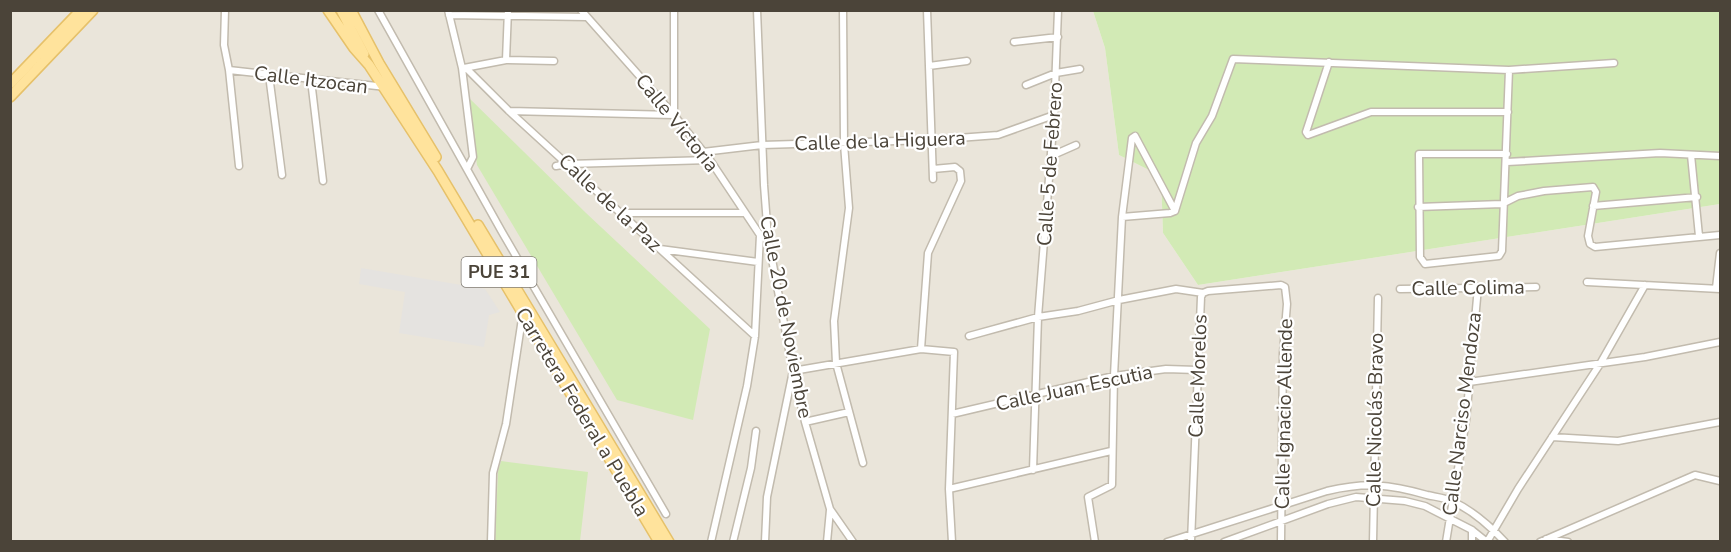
<svg xmlns="http://www.w3.org/2000/svg" width="1731" height="552" font-family="'Nunito Sans',sans-serif">
  <rect width="100%" height="100%" fill="#f6f3ec"/>
  <path fill="#eae5da" d="M10,11H1093L1105,48L1119,155L1161,176L1163,233L1198,285L1720,204V541H11Z"/>
  <path fill="#d2eab5" d="M1093,11H1720V204L1198,285L1163,233L1161,176L1119,155L1105,48Z
    M467,96L586,213L710,329L693,420L617,400L477,165Z
    M501,461L588,472L580,541L495,542L498,472Z"/>
  <path fill="#e5e3e0" d="M361,268L485,289L500,312L489,315L484,347L399,333L405,292L359,284Z"/>
  <g fill="none" stroke-linecap="round" stroke-linejoin="round">
    <g stroke="#c2bbae" stroke-width="9">
      <path id="minor" d="M225,10L224,45L229,70L239,166
        M378,10L502,232L666,514
        M448,10L462,68L473,157L467,169
        M581,10L674,115L710,160L760,235L764,237
        M757,10L764,185L768,238L793,371L805,422L830,509L853,542
        M843,10L844,144L849,208L834,321L836,363L863,463
        M927,10L933,179
        M449,15L586,17
        M1014,42L1058,37
        M506,60L554,61
        M1329,62L1306,132L1308,135L1371,112H1508
        M929,66L967,61
        M464,68L506,60L508,10
        M466,68L509,111L755,336
        M229,70L386,87
        M269,75L282,175
        M311,80L323,181
        M1026,85L1056,73L1080,69
        M509,111L674,115V10
        M1135,136L1175,211
        M703,152L762,145L931,140L998,135L1054,115
        M1507,154H1419L1420,257L1425,264L1499,256L1502,251L1509,70
        M1691,155L1699,236
        M1051,156L1076,145
        M1507,162L1660,153L1720,156
        M556,166L568,164L710,160
        M1593,206L1697,197
        M1418,207L1502,204L1518,196L1544,191L1593,187L1596,192L1588,236L1590,244L1595,247L1720,235
        M622,213H745
        M1122,217L1170,213L1175,211L1196,143L1212,116L1233,59L1509,70L1614,63
        M660,249L758,262
        M1587,282L1720,289
        M1716,288L1720,253
        M1400,289L1536,287
        M969,336L1038,317L1078,311L1119,300L1176,289L1203,293
        M921,349L928,253L961,181L960,171L955,167L933,169
        M1469,382L1645,357L1720,342
        M952,414L1114,376L1166,369L1197,370
        M805,422L849,412
        M1552,437L1618,441L1720,422
        M1033,470L1038,317L1054,115L1058,10
        M949,489L1111,451
        M1472,530V542
        M1546,539L1568,542
        M491,542L493,473L506,424L523,312
        M711,542L747,386L755,336L760,235
        M733,542L751,468L756,431
        M765,542L767,497L793,371L921,349L954,352L949,489L952,542
        M827,542L830,510
        M1095,542L1088,497L1112,485L1114,376L1122,217L1132,138L1135,136
        M1167,542L1327,491C1366,482 1389,484 1427,495C1436,497 1446,498 1454,502C1473,511 1491,527 1505,542
        M1191,542L1201,297L1203,293L1208,291L1281,285L1285,287L1287,304L1283,353L1281,542
        M1224,542L1328,504L1356,497L1405,501L1425,506L1472,530L1487,542
        M1373,542L1378,298
        M1446,542L1466,420L1478,287
        M1487,542L1518,489L1600,364L1645,285
        M1540,542L1695,475L1720,481"/>
    </g>
    <g stroke="#e6c16a" stroke-width="12">
      <path id="primary" d="M328,10L354,48L369,65L438,171L659,542
        M341,10L364,54
        M351,10L379,63L436,157
        M10,84L81,10
        M10,97L93,10
        M478,225L669,542"/>
    </g>
    <use href="#minor" stroke="#fff" stroke-width="6"/>
    <use href="#primary" stroke="#ffe39c" stroke-width="9"/>
  </g>
  <g text-anchor="middle" dominant-baseline="central" stroke-width="4.5" stroke-linejoin="round" paint-order="stroke">
    <rect fill="#fff" stroke="#817c74" stroke-width="1.5" x="461.5" y="257" width="75" height="30" rx="4.5"/>
    <g font-size="18" font-weight="bold" fill="#4b4439">
      <text x="499" y="272">PUE 31</text>
    </g>
    <g font-size="20" fill="#4b4439" stroke="#fff">
      <text transform="translate(311 80) rotate(7)">Calle Itzocan</text>
      <text transform="translate(677 123) rotate(51)">Calle Victoria</text>
      <text transform="translate(880 141) rotate(-2)">Calle de la Higuera</text>
      <text transform="translate(1050 164) rotate(-86)">Calle 5 de Febrero</text>
      <text transform="translate(610 203) rotate(43)">Calle de la Paz</text>
      <text transform="translate(1468 288) rotate(-1)">Calle Colima</text>
      <text transform="translate(786 317) rotate(79)">Calle 20 de Noviembre</text>
      <text transform="translate(1198 376) rotate(-88)">Calle Morelos</text>
      <text transform="translate(1074 388) rotate(-12)">Calle Juan Escutia</text>
      <text transform="translate(582 412) rotate(59)">Carretera Federal a Puebla</text>
      <text transform="translate(1284 414) rotate(-89)">Calle Ignacio Allende</text>
      <text transform="translate(1462 414) rotate(-83)">Calle Narciso Mendoza</text>
      <text transform="translate(1375 420) rotate(-89)">Calle Nicolás Bravo</text>
    </g>
  </g>
  <rect width="1731" height="552" fill="none" stroke="#4b4439" stroke-width="24"/>
</svg>
